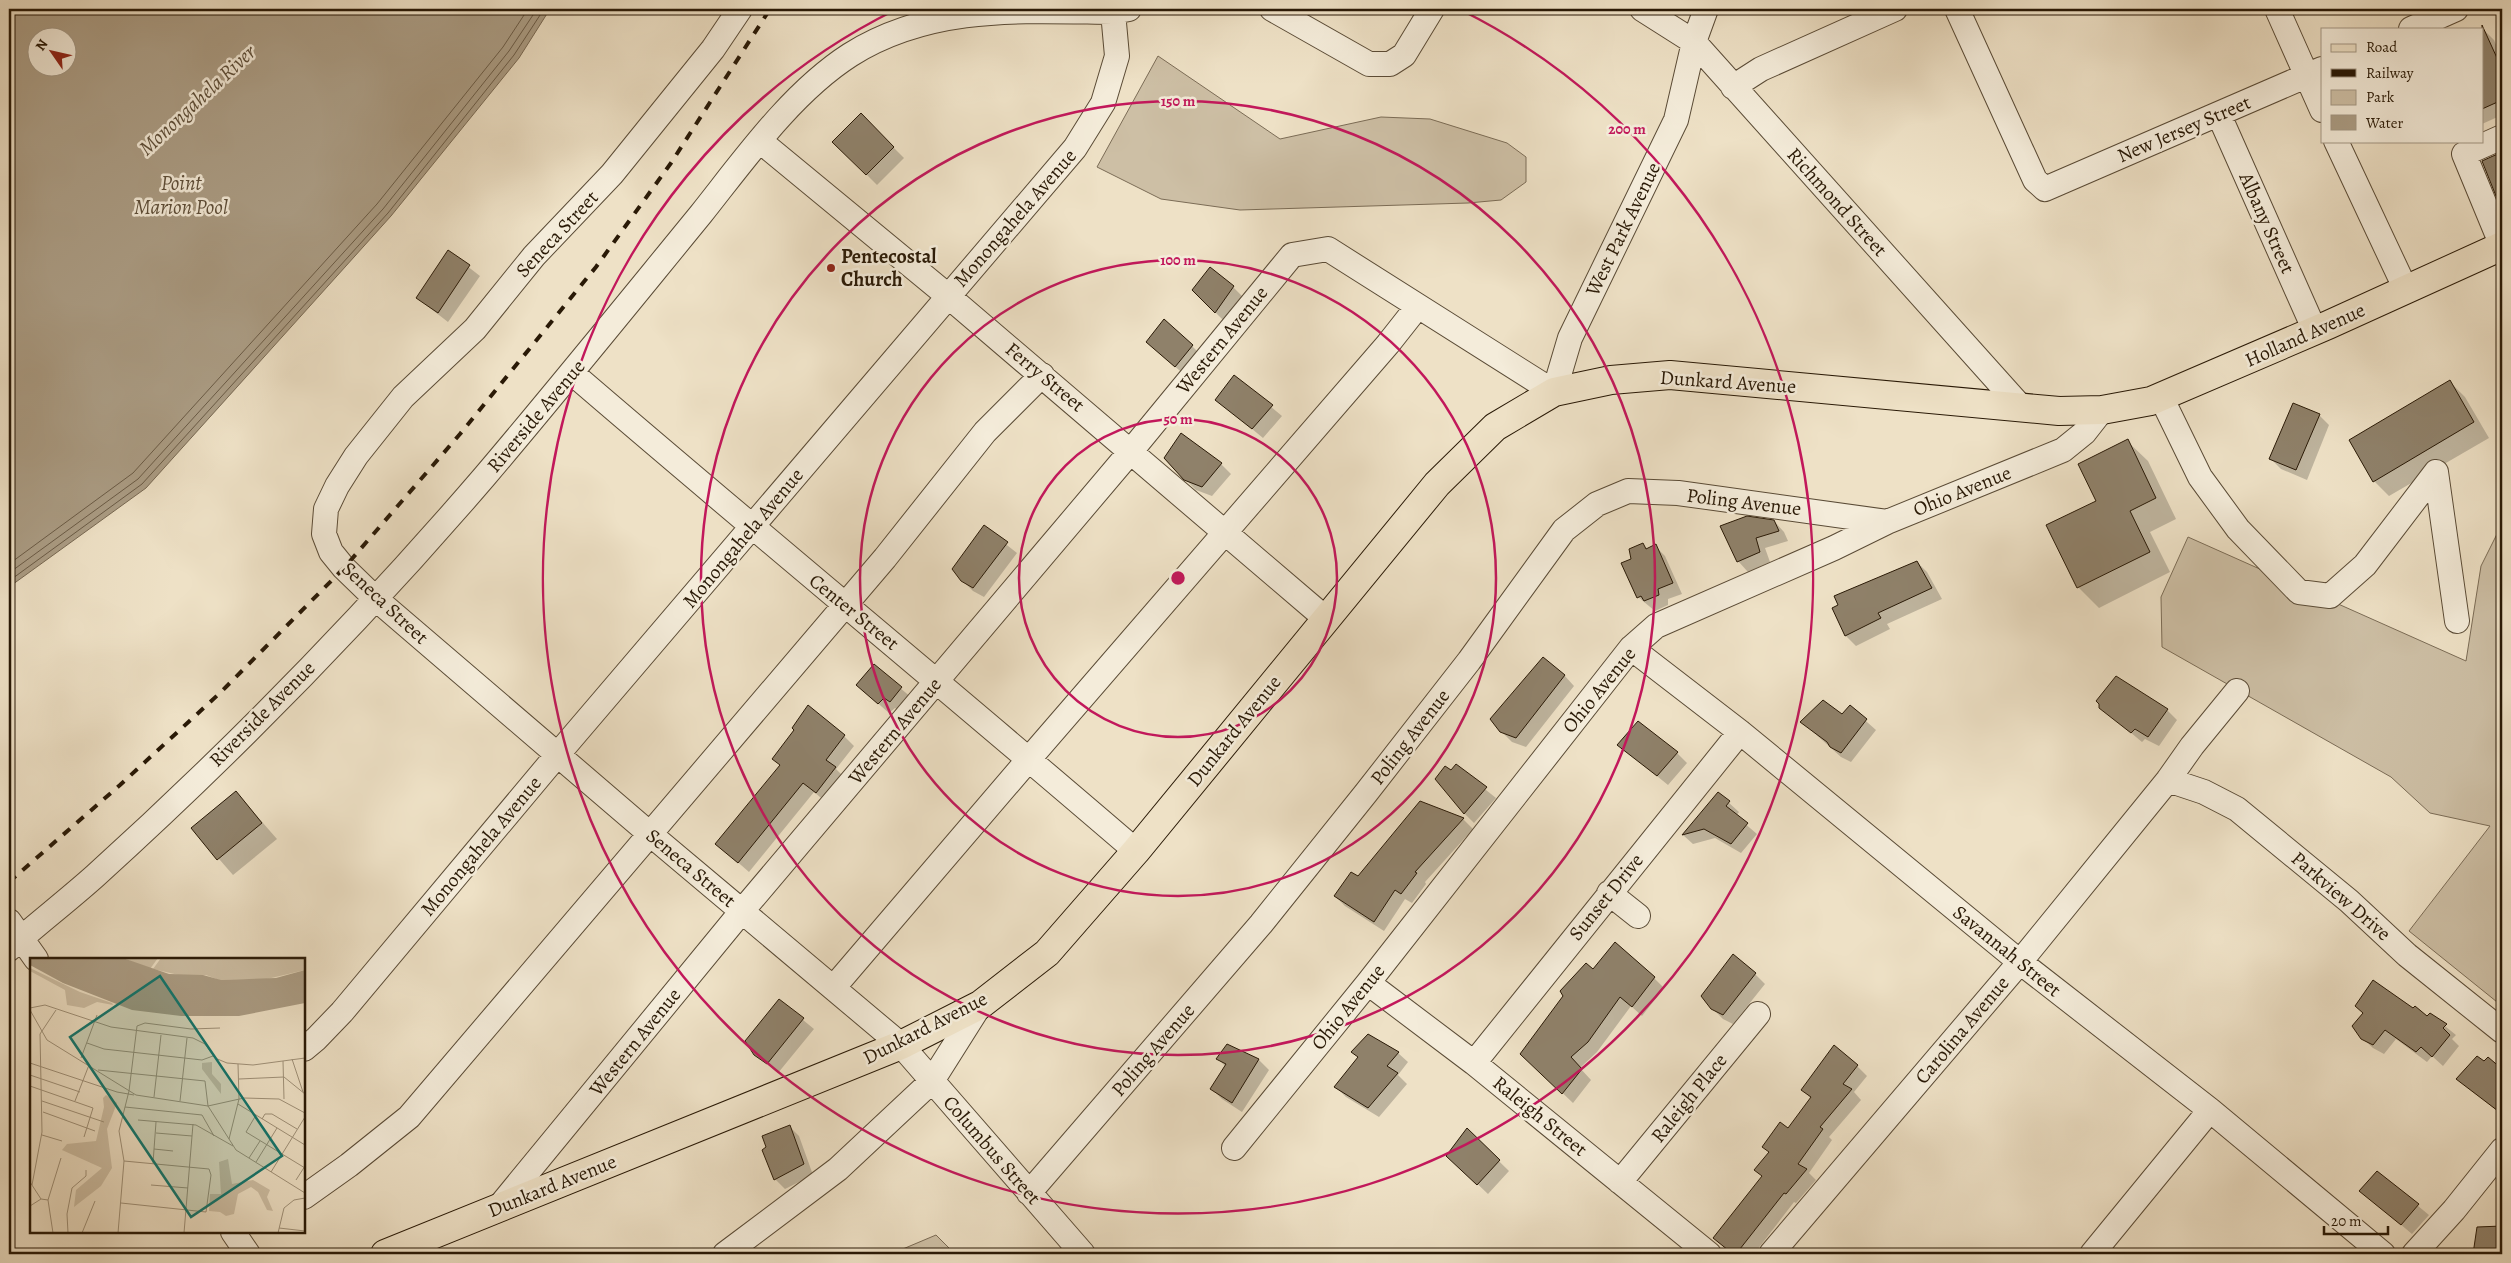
<svg xmlns="http://www.w3.org/2000/svg" width="2511" height="1263" font-family="Alegreya,serif">
  <rect width="100%" height="100%" fill="#eee1c6"/>
  <filter id="stains"><feTurbulence type="fractalNoise" baseFrequency=".004" numOctaves="4"/><feColorMatrix values="0 0 0 0 .2 0 0 0 0 .09 0 0 0 0 .02 0 0 0 .5 -.17"/></filter>
  <radialGradient id="worn" r=".72"><stop offset=".6" stop-color="#630" stop-opacity="0"/><stop offset="1" stop-color="#630" stop-opacity=".3"/></radialGradient>
  <path fill="#cdbfa5" stroke="#7b6c56" d="M1158,56L1280,139L1381,117L1430,119L1507,143L1526,157V182L1501,200L1468,203L1240,210L1161,199L1097,167Z
    M2502,524V1006L2409,931L2490,826L2430,813L2391,777L2162,647L2161,597L2188,537L2466,661L2481,566Z
    M936,1235L955,1254H891Z"/>
  <path fill="#ab9d85" stroke="#776852" fill-rule="evenodd" d="M9,9H550L519,58L391,216L146,488L9,587ZM38,38H68V68H38Z"/>
  <path fill="#0003" d="M1676,9H1688L1685,14Z
    M2401,9H2417L2406,14Z
    M2484,30L2494,40L2502,59V115L2482,124Z
    M861,115L904,158L877,185L834,142Z
    M2502,153V204L2483,162Z
    M449,252L480,276L448,322L417,298Z
    M1233,287L1243,297L1225,322L1193,290Z
    M1192,346L1202,356L1186,376L1158,352Z
    M1235,377L1282,416L1263,438L1217,400Z
    M2450,382L2465,397L2489,438L2389,496L2374,481Z
    M2319,415L2329,425L2307,480L2281,469L2271,459Z
    M2127,441L2148,461L2176,519L2150,532L2170,572L2099,608L2078,587L2098,501Z
    M1221,464L1231,474L1212,496L1196,490L1185,479Z
    M1747,518L1774,521L1784,532L1788,541L1765,548L1770,562L1748,572L1738,561Z
    M984,527L1017,553L984,597L973,591L962,580Z
    M1642,544L1648,549L1655,546L1665,556L1682,594L1668,599V605L1655,611L1638,597L1633,560Z
    M1917,562L1927,572L1942,599L1887,624L1890,629L1856,646L1846,636L1834,609Z
    M874,666L912,698L901,712L895,708L889,713L857,685Z
    M1564,675L1574,686L1526,747L1512,742L1501,731Z
    M1850,707L1876,730L1851,762L1841,757L1802,722L1842,716Z
    M2100,707L2167,710L2177,720L2159,746L2145,739L2142,742Z
    M796,730L844,736L854,746L836,769L845,778L826,802L814,792L749,872L717,844L781,765Z
    M1619,745L1677,753L1687,763L1668,785Z
    M1456,766L1496,798L1474,823L1464,813L1451,772Z
    M236,792L277,839L233,875L192,828Z
    M1718,793L1739,812L1736,816L1757,834L1741,853L1715,838L1693,844L1683,835Z
    M1420,802L1463,819L1473,829L1425,882L1426,884L1412,903L1405,899L1384,931L1345,906L1335,896L1358,878Z
    M1593,971L1654,978L1664,988L1642,1016L1631,1006L1597,1052L1580,1068L1591,1080L1573,1103L1532,1064Z
    M1755,974L1765,984L1733,1024L1723,1019L1712,1008Z
    M780,1001L814,1029L778,1073L755,1054Z
    M2413,1010L2427,1018L2430,1014L2456,1035L2452,1039L2459,1046L2443,1066L2432,1056L2427,1062L2396,1039L2384,1054L2373,1048L2362,1038Z
    M1227,1045L1259,1060L1269,1070L1242,1112L1222,1099L1212,1089L1226,1067L1218,1059Z
    M1398,1053L1408,1062L1398,1075L1407,1084L1379,1117L1346,1097L1336,1087Z
    M2488,1059L2502,1070V1115L2458,1079Z
    M1857,1066L1867,1076L1854,1092L1861,1100L1829,1137L1832,1140L1809,1173L1816,1180L1796,1203L1794,1202L1754,1254H1732L1715,1238L1763,1177L1756,1170L1811,1099L1803,1090Z
    M789,1126L799,1136L813,1175L785,1189L775,1179Z
    M1467,1130L1509,1171L1488,1194L1448,1156Z
    M2377,1172L2429,1215L2412,1234L2361,1191Z
    M2502,1227V1254H2474L2478,1229Z"/>
  <g fill="none" stroke-linecap="round" stroke-linejoin="round">
    <path stroke="#6a5b46" stroke-width="1" d="M9,564L133,473L377,204L503,47L528,9
      M9,573L138,479L383,209L509,51L537,9
      M9,581L142,484L388,213L514,55L544,9"/>
  </g>
  <path fill="#8f816a" stroke="#291906" d="M2482,25L2502,69V100L2482,109Z
    M861,113L894,147L866,175L832,142Z
    M2502,152V211L2482,161Z
    M448,250L470,265L438,313L416,298Z
    M1210,267L1234,286L1215,313L1192,290Z
    M1164,319L1193,345L1175,367L1146,342Z
    M1234,375L1273,405L1252,429L1215,400Z
    M2450,380L2474,422L2373,482L2349,440Z
    M2293,403L2320,414L2296,470L2269,459Z
    M1181,433L1222,463L1202,487L1184,480L1164,458Z
    M2128,439L2156,498L2130,511L2150,552L2077,588L2046,525L2096,501L2078,464Z
    M1747,516L1774,520L1779,531L1756,538L1760,552L1737,562L1720,526Z
    M984,525L1008,542L973,588L961,581L952,569Z
    M1643,543L1646,549L1656,544L1673,583L1658,589L1659,595L1644,601L1641,596L1637,598L1621,563L1631,559L1629,549Z
    M1917,561L1932,588L1878,613L1881,618L1845,636L1832,608L1838,605L1834,596Z
    M1543,657L1565,675L1516,738L1500,732L1490,719Z
    M874,664L902,687L890,702L884,698L878,704L856,685Z
    M2116,676L2168,709L2148,737L2135,729L2131,733L2099,708V704L2096,701Z
    M1823,700L1842,714L1850,705L1867,719L1841,753L1830,747L1827,742L1800,722Z
    M808,705L845,735L826,760L836,767L816,793L803,783L738,863L715,844L780,765L772,759L794,730L792,728Z
    M1638,721L1678,752L1657,776L1617,745Z
    M1456,764L1487,787L1464,814L1435,779L1445,766L1451,770Z
    M236,791L262,823L217,860L191,828Z
    M1718,792L1730,801L1726,806L1748,823L1731,844L1704,829L1682,835Z
    M1420,801L1464,818L1415,872L1417,873L1401,894L1395,890L1374,922L1334,896L1351,872L1358,876Z
    M1615,942L1655,977L1632,1007L1620,997L1588,1042L1571,1057L1582,1069L1562,1094L1520,1054L1563,996L1560,991L1586,963L1593,969Z
    M1733,954L1756,973L1723,1015L1711,1009L1701,996Z
    M2373,980L2413,1008L2415,1006L2427,1016L2430,1013L2447,1024L2443,1028L2450,1035L2432,1057L2421,1047L2416,1052L2385,1030L2373,1045L2361,1039L2352,1026L2363,1013L2355,1006Z
    M779,999L804,1018L767,1064L754,1055L745,1041Z
    M1368,1034L1399,1052L1387,1066L1398,1073L1368,1108L1334,1087L1358,1057L1351,1052Z
    M1227,1044L1259,1059L1232,1103L1210,1089L1226,1064L1216,1059Z
    M1834,1045L1858,1065L1843,1084L1852,1089L1820,1127L1823,1129L1798,1164L1807,1169L1786,1194L1784,1193L1736,1254H1733L1713,1238L1762,1176L1754,1170L1769,1152L1762,1147L1780,1122L1788,1128L1811,1097L1801,1090Z
    M2477,1056L2484,1061L2488,1057L2502,1069V1114L2456,1079Z
    M790,1125L804,1164L774,1180L762,1150L766,1147L762,1136Z
    M1467,1128L1500,1160L1477,1185L1446,1156Z
    M2377,1171L2419,1204L2401,1225L2359,1191Z
    M2502,1226V1254H2473L2477,1227Z"/>
  <g fill="none" stroke-linecap="round" stroke-linejoin="round">
    <g stroke="#5a4b36" stroke-width="26">
      <path id="minor" d="M740,9L713,49L612,174L534,256L475,329L403,397L356,456L337,486L326,509L324,534L331,552L344,568L376,599L650,834L901,1045L1083,1254
        M1272,9L1369,64H1390L1404,55L1432,9
        M1642,9L1694,42L2021,407
        M1957,9L2035,180L2045,189L2322,69
        M2277,9L2322,110
        M2411,29L2456,9
        M1733,87L1761,69L1895,9
        M2219,115L2315,331
        M760,141L948,296L1325,618
        M2336,141L2406,290
        M2502,246L2464,154L2502,137
        M572,373C759,534 949,690 1136,851
        M2161,397L2200,477L2238,529L2299,592L2330,596L2365,565L2436,472
        M2436,472L2457,621
        M1631,648L1740,732L2020,962L2210,1110L2383,1254
        M2168,780L2204,792L2237,809L2349,901L2407,955L2502,1031
        M1609,893L1638,916
        M9,921L36,959
        M9,949C37,924 67,901 95,876C233,751 364,617 485,476C558,390 629,302 701,214C744,160 791,93 850,55C931,4 1022,11 1113,12L1129,9
        M1368,983L1474,1063L1709,1254
        M834,987L1029,759L1388,344L1418,306
        M304,1049L316,1039L342,1012L558,754L1075,148L1103,103L1117,56L1113,12
        M1474,1063L1740,732
        M1234,1148L1368,983L1631,648L1656,626L1834,548L1887,522L2063,450L2084,433L2102,410
        M1620,1182L1758,1014
        M1029,1193L1261,924L1366,793L1469,661L1564,530L1597,504L1628,491L1678,493L1887,522
        M304,1197L349,1165L409,1117L885,558L985,432L1042,375
        M499,1207L742,911L1131,451L1292,255L1328,249L1554,392L1570,338L1676,120L1694,42L1706,9
        M233,1232L248,1254
        M725,1254L838,1169L932,1081L980,1005
        M1771,1254L2020,962L2168,780L2192,746L2237,691
        M2092,1254L2210,1110
        M2414,1254L2454,1210L2502,1150"/>
    </g>
    <g stroke="#291906" stroke-width="30">
      <path id="major" d="M385,1254L901,1045L980,1005L1047,953L1136,851L1437,484L1495,427L1554,392L1611,380L1670,375L2059,411L2102,410L2151,401L2328,325L2502,246"/>
    </g>
    <use href="#minor" stroke="#f4ecda" stroke-width="24"/>
    <use href="#major" stroke="#eee1c6" stroke-width="28"/>
    <path stroke="#291906" stroke-width="4" stroke-dasharray="9 9" stroke-linecap="butt" d="M9,882L120,785L221,692L344,568L460,434L596,267L671,163L770,9"/>
  </g>
  <g fill="none" stroke="#c2185b" stroke-width="2.5">
    <circle cx="1178" cy="578" r="159"/>
    <circle cx="1178" cy="578" r="318"/>
    <circle cx="1178" cy="578" r="477"/>
    <path d="M1461 10A635 635 0 1 1 895 10"/>
  </g>
  <circle fill="#8f2418" stroke="#f4ecda" stroke-width="2" cx="831" cy="268" r="5"/>
  <g text-anchor="middle" dominant-baseline="central" stroke-width="5" stroke-linejoin="round" paint-order="stroke">
    <g font-size="20" fill="#291906" stroke="#f4ecda">
      <text transform="translate(2184 129) rotate(-23)">New Jersey Street</text>
      <text transform="translate(1837 202) rotate(48)">Richmond Street</text>
      <text transform="translate(1015 218) rotate(-49)">Monongahela Avenue</text>
      <text transform="translate(2267 223) rotate(66)">Albany Street</text>
      <text transform="translate(1623 229) rotate(-64)">West Park Avenue</text>
      <text transform="translate(557 234) rotate(-47)">Seneca Street</text>
      <text transform="translate(2305 335) rotate(-24)">Holland Avenue</text>
      <text transform="translate(1222 340) rotate(-51)">Western Avenue</text>
      <text transform="translate(1045 377) rotate(40)">Ferry Street</text>
      <text transform="translate(1728 382) rotate(4)">Dunkard Avenue</text>
      <text transform="translate(536 416) rotate(-50)">Riverside Avenue</text>
      <text transform="translate(1962 491) rotate(-22)">Ohio Avenue</text>
      <text transform="translate(1744 502) rotate(7)">Poling Avenue</text>
      <text transform="translate(743 538) rotate(-50)">Monongahela Avenue</text>
      <text transform="translate(385 603) rotate(43)">Seneca Street</text>
      <text transform="translate(854 612) rotate(39)">Center Street</text>
      <text transform="translate(1599 690) rotate(-51)">Ohio Avenue</text>
      <text transform="translate(262 714) rotate(-45)">Riverside Avenue</text>
      <text transform="translate(895 731) rotate(-50)">Western Avenue</text>
      <text transform="translate(1234 731) rotate(-51)">Dunkard Avenue</text>
      <text transform="translate(1410 737) rotate(-52)">Poling Avenue</text>
      <text transform="translate(481 846) rotate(-50)">Monongahela Avenue</text>
      <text transform="translate(691 868) rotate(40)">Seneca Street</text>
      <text transform="translate(2341 896) rotate(41)">Parkview Drive</text>
      <text transform="translate(1606 897) rotate(-51)">Sunset Drive</text>
      <text transform="translate(2007 951) rotate(39)">Savannah Street</text>
      <text transform="translate(1348 1007) rotate(-51)">Ohio Avenue</text>
      <text transform="translate(925 1028) rotate(-27)">Dunkard Avenue</text>
      <text transform="translate(1962 1030) rotate(-50)">Carolina Avenue</text>
      <text transform="translate(635 1042) rotate(-51)">Western Avenue</text>
      <text transform="translate(1153 1050) rotate(-49)">Poling Avenue</text>
      <text transform="translate(1689 1098) rotate(-51)">Raleigh Place</text>
      <text transform="translate(1540 1116) rotate(39)">Raleigh Street</text>
      <text transform="translate(992 1150) rotate(49)">Columbus Street</text>
      <text transform="translate(552 1186) rotate(-22)">Dunkard Avenue</text>
    </g>
    <g font-size="20" font-weight="bold" fill="#291906" stroke="#f4ecda" text-anchor="start">
      <text x="841" y="256">Pentecostal<tspan x="841" dy="23">Church</tspan></text>
    </g>
    <g font-size="21" font-style="italic" fill="#5d4e39" stroke="#f4ecda">
      <text transform="translate(197 100) rotate(-43)">Monongahela River</text>
      <text x="181" y="183">Point<tspan x="181" dy="24">Marion Pool</tspan></text>
    </g>
  </g>
  <g transform="translate(30 958)">
    <rect width="275" height="275" fill="#eee1c6"/>
    <path d="M93,0H128L120,11ZM131,0H275V12L237,21L189,22L176,17L153,18L123,11ZM0,10L50,34L82,45L83,47L67,44L54,50L37,47L35,32L0,13ZM182,104V116L191,126V136L172,111V105ZM76,137L87,145L77,171L82,210L71,228L44,249L46,232L72,210L32,192L37,186L66,183L74,149L73,140ZM198,201L202,226L223,222L240,232L237,239L243,253L237,252L228,234L221,229L208,236L204,256L196,258L190,254L179,253L180,236H191L189,204Z" fill="#cdbfa5"/>
    <path d="M0,0H93L139,16L173,17L191,22L246,20L275,12V45L209,58H151L102,52L33,25L0,7Z" fill="#ab9d85"/>
    <path fill="none" stroke="#9f9179" stroke-width="1" d="M0,50L15,47L81,69L163,80L175,86L185,100L197,105L223,107L275,100M0,52L17,82L106,137L178,148L206,192L275,235M57,85L74,91L172,102L183,98M51,100L67,57M262,101L273,134M253,103L254,141M0,105L87,134L104,137M68,112L175,123L178,148L214,140L249,141L275,155M0,117L50,134M209,121L254,119L275,136M0,128L63,150L54,179M124,139L131,77M12,143L74,164M45,143L59,107M150,143L157,80M208,146L275,187M95,149L172,157L184,178M13,154L65,173M226,157L216,174L275,210M232,161L235,156H242L267,171M108,162L166,167L203,188M126,175L162,178M12,177L32,183M199,181L209,141L208,106M124,191L143,193M219,200L230,183M226,204L247,170M123,205L126,164M241,214L275,159M266,222L275,208M0,224L11,241M2,227L12,174L10,76L26,52M121,227L158,230M91,245L176,254L181,217L179,211L94,203M0,248L11,241L18,242M249,270L275,273M23,275L18,242L31,200M38,275L37,256L42,230L56,218V212M52,275L65,243M88,275L94,203L89,173L99,133L107,68L115,65L161,71L190,70M154,275L163,166M248,275L254,250L264,242L275,240"/>
    <path fill="#0f766e" fill-opacity="0.15" stroke="#0f766e" stroke-width="2.5" d="M130,18L252,198L161,259L40,79Z"/>
    <rect width="275" height="275" fill="none" stroke="#291906" stroke-width="2.5"/>
  </g>
  <circle cx="1178" cy="578" r="8" fill="#c2185b" stroke="#f4ecda" stroke-width="2.5"/>
  <g font-size="15" text-anchor="middle" font-weight="bold" fill="#c2185b" stroke="#f4ecda" stroke-width="5" stroke-linejoin="round" paint-order="stroke">
    <text x="1178" y="106">150 m</text>
    <text x="1627" y="134">200 m</text>
    <text x="1178" y="265">100 m</text>
    <text x="1178" y="424">50 m</text>
  </g>
  <rect width="2511" height="1263" fill="none" stroke="#eee1c6" stroke-width="30"/>
  <rect x="10" y="10" width="2491" height="1243" fill="none" stroke="#291906" stroke-width="2.5"/>
  <rect x="15" y="15" width="2481" height="1233" fill="none" stroke="#291906"/>
  <rect x="2321" y="28" width="162" height="115" fill="#f4ecda" stroke="#a39885"/>
  <rect x="2331" y="44" width="25" height="8" fill="#eee1c6" stroke="#a39885"/>
  <text x="2366" y="52" font-size="15" fill="#291906">Road</text>
  <rect x="2331" y="69" width="25" height="8" fill="#291906" stroke="#a39885"/>
  <text x="2366" y="78" font-size="15" fill="#291906">Railway</text>
  <rect x="2331" y="90" width="25" height="15" fill="#cdbfa5" stroke="#a39885"/>
  <text x="2366" y="102" font-size="15" fill="#291906">Park</text>
  <rect x="2331" y="115" width="25" height="15" fill="#ab9d85" stroke="#a39885"/>
  <text x="2366" y="128" font-size="15" fill="#291906">Water</text>
  <g transform="translate(52 52) rotate(304)"><circle r="24" fill="#f4ecda" stroke="#a39885"/>
  <path d="M0-4L9 19L0 12L-9 19Z" fill="#8f2418"/>
  <text y="-8" font-size="14" font-weight="bold" text-anchor="middle" fill="#291906">N</text>
  </g>
  <path d="M2324 1226v8h64v-8" fill="none" stroke="#291906" stroke-width="2.5"/>
  <text x="2331" y="1226" font-size="15" fill="#291906" stroke="#f4ecda" stroke-width="4" paint-order="stroke">20 m</text>
  <rect width="100%" height="100%" filter="url(#stains)"/>
  <rect width="100%" height="100%" fill="url(#worn)"/>
</svg>
